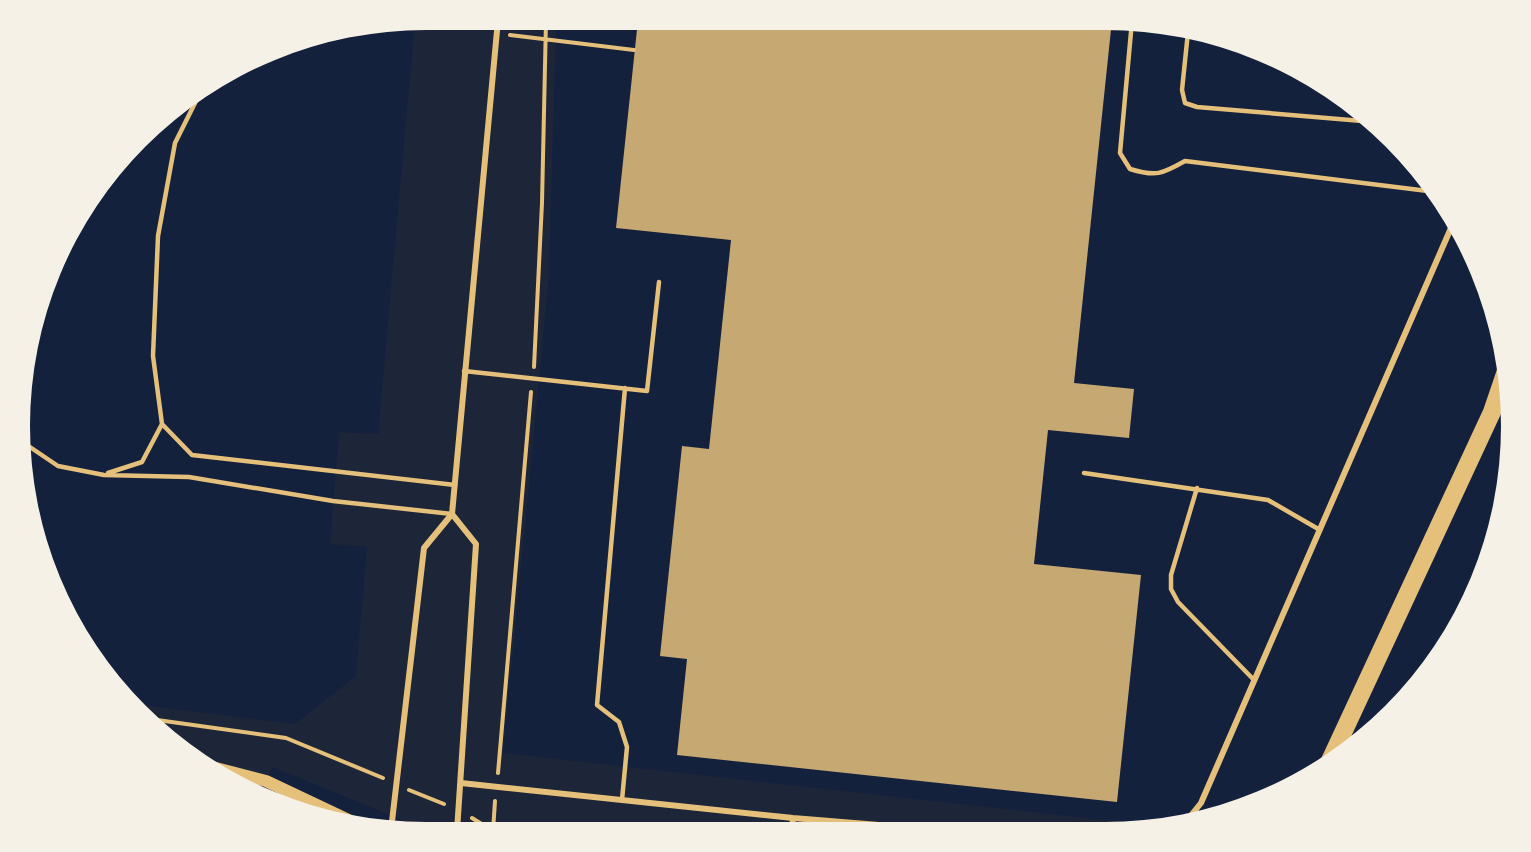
<svg xmlns="http://www.w3.org/2000/svg" width="1531" height="852" font-family="'Varela Round',sans-serif">
  <rect width="100%" height="100%" fill="#14213d"/>
  <path fill="#1d2539" d="M426,20H556L549,274L503,753L1166,827L431,832L273,767L258,793L222,778L133,704L295,724L356,676L367,547L330,544L339,432L378,434L415,21Z"/>
  <path fill="#c6a872" d="M638,20H1112L1074,383L1134,389L1129,438L1048,430L1034,564L1141,575L1117,802L677,755L687,659L660,656L682,446L709,449L731,240L616,228Z"/>
  <g fill="none" stroke-linecap="round" stroke-linejoin="round">
    <path stroke="#e5c07b" stroke-width="4" d="M510,35L634,50
      M534,367L542,203L546,20
      M150,719L286,738L383,778
      M498,773L531,392
      M409,790L444,804
      M472,818L493,831
      M493,831L495,801"/>
    <path stroke="#e5c07b" stroke-width="4.5" d="M1132,21L1120,153L1130,169C1156,177 1162,174 1185,161L1436,192
      M1132,25L1195,33
      M1188,32L1182,90L1185,103L1197,107L1374,122
      M201,91L175,143L158,236L153,356L162,424L192,455L455,485
      M464,371L647,391L659,282
      M21,441L58,466L104,475L189,477L333,501L452,514
      M108,473L142,462L162,424
      M1084,473L1268,500L1320,530
      M1197,488L1171,575V589L1178,602L1254,680
      M622,800L627,747L619,722L597,705L625,388"/>
    <path stroke="#e5c07b" stroke-width="6" d="M452,514L476,544L457,831
      M461,783L793,818L940,830
      M1185,823L1201,803L1454,221
      M391,830L424,548L452,514L498,20
      M792,830L793,818"/>
    <path stroke="#e5c07b" stroke-width="12" d="M208,766L266,781L359,825"/>
    <path stroke="#e5c07b" stroke-width="18" d="M1328,765L1492,412L1506,371"/>
  </g>
  <path d="M0 0H1531V852H0ZM426 30H1105A396 396 0 0 1 1501 426V426A396 396 0 0 1 1105 822H426A396 396 0 0 1 30 426V426A396 396 0 0 1 426 30Z" fill="#f6f1e7" fill-rule="evenodd"/>
</svg>
